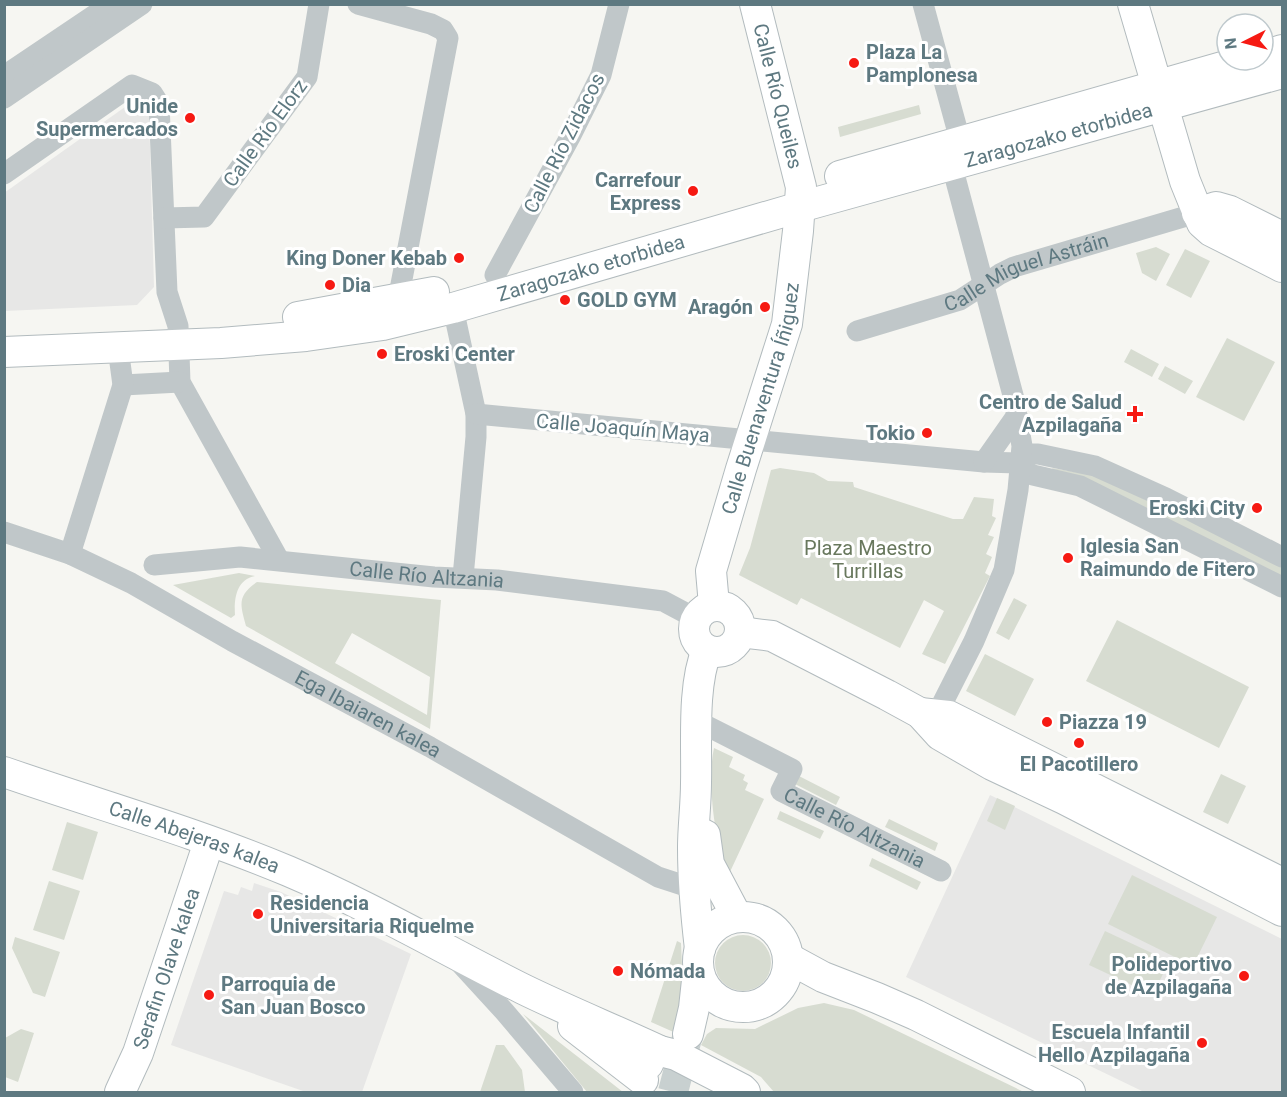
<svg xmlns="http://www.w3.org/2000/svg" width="1287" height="1097" font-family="Roboto,sans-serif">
  <rect width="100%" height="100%" fill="#f6f6f2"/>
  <path fill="#e7e7e6" d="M132,102L149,112L154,287L137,305L5,311L4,193Z
    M990,795L1282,939V1092H1144L906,977Z
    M254,883L281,892L411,954L362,1092H306L171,1045L224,891L238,895L241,887L252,891Z"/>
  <path fill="#d7dcd1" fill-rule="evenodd" d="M919,105L921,114L840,137L838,127Z
    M1156,247L1170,254L1156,281L1142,273L1136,253Z
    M1185,249L1210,261L1191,298L1166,285Z
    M1227,338L1275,362L1244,421L1196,397Z
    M1131,349L1159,364L1152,377L1124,362Z
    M1165,366L1193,381L1185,394L1158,379Z
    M780,468L814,473L828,481L853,482L854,487L953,519H963L974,497L994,499L992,516L996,518L988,535L994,537L986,554L992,557L985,573L990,576L945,664L922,654L944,611L924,600L900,648L801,598L797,605L739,575L750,548L771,470Z
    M1052,468L1094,475L1282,565V576L1054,471Z
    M239,573L255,576C236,580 234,599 235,615L231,618L173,585Z
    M257,582L441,600L430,729L246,626C240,604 237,596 257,582ZM352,633L430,677L427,715L335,663Z
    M1014,598L1027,605L1009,640L996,633Z
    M1117,620L1249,687L1219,748L1086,681Z
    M985,654L1034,679L1015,716L966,691Z
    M714,748L733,757L729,767L745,775L743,780L748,783L745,790L764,799L729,874C714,844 707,780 714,748Z
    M1221,774L1246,786L1228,824L1203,812Z
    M797,775L840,797L836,805L793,783Z
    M997,798L1015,806L1005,830L987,821Z
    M780,811L824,831L820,839L777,819Z
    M889,819L938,843L935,851L885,827Z
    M67,822L98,832L83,880L52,870Z
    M872,858L921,882L917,890L869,866Z
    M1132,875L1217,917L1193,966L1108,924Z
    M49,881L80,891L64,940L33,930Z
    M1105,931L1169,961L1153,995L1089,965Z
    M715 963a28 28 0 1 1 56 0a28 28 0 1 1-56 0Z
    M15,937L60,952L45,997L33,993L12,948Z
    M677,941L681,943L683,990L678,1034L651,1022Z
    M824,1003L854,1010L1024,1092H774L761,1077L701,1045L707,1034L716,1028L755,1029L798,1008Z
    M523,1014L623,1092H587Z
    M21,1029L34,1033L18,1082L5,1077V1038Z
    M496,1045H504L522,1070L525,1092H480Z"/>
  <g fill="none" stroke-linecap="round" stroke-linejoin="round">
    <path stroke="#c8d0d0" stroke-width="30" stroke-dasharray="30 15" stroke-linecap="butt" d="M673,1092L688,1034"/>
    <g stroke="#b2bbbe" stroke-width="32">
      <g id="secondary">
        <path d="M1133,4L1185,181L1202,223L1211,231L1282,267"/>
        <path d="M1263,56L1282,50"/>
        <path d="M840,176L1247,60"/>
        <path d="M1197,213L1216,207L1230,211L1282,237"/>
        <path d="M298,317L434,292"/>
        <path id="s5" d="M4,352L221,343L306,336L383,325L453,308L800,207L1282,73"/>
        <path id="s6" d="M714,605L711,571L741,469L787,324L798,231L801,187L755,4"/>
        <circle cx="717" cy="629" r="23"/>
        <path d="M740,632L772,636L887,695L920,713L940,735L992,765L1064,799L1282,911"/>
        <path d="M920,713L949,716L1282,883"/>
        <path id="s7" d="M4,772C99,805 195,832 288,871C368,905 445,950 523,989C568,1011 615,1030 660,1051"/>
        <path d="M705,835L709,864L737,917"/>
        <circle cx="743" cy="962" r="45"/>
        <path d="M700,949C696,915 693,882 693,848C693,826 696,805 696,783C697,744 692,686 707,650"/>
        <path d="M788,958L823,977L877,998L916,1015L1070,1092"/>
        <path d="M573,1026L643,1080"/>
        <path d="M688,1034L694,1008L698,971"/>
        <path d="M648,1064L651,1057L660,1051L676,1055L742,1089L745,1092"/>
        <path id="s8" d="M120,1092L138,1053L209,842"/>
      </g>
    </g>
    <g stroke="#c0c7c9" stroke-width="21">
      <path d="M358,4L431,24L443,30L448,38L398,300"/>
      <path d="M923,4L960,140"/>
      <path d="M4,76L111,4"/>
      <path d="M4,98L142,4"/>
      <path d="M4,174L132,85L152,93L159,104L167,292L178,326L180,382L279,560"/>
      <path d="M164,218L204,217L307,77L319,4"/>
      <path d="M495,275L570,137L601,75L619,4"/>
      <path d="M453,308L476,414V437L463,577"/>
      <path id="s1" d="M857,331L960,300L1000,274L1014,267L1197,213"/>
      <path d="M123,385L180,382"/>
      <path d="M476,414L984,462L1021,463"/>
      <path d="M984,462L1017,415"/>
      <path d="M1021,463L1026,472L1033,475L1080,486L1282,587"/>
      <path d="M1021,463L1031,454H1038L1095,466L1166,498L1282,557"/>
      <path id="s2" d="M4,532L70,554L131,583L232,641L430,747L658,877L704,892"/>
      <path d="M70,554L123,385L118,348"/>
      <path id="s3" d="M154,565L240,557L434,577L497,580L663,601L695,618"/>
      <path d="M937,714L974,641L1004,570L1018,490L1022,446L1014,399L952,166"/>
      <path id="s4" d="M707,726L792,769L781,791L941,871"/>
      <path d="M459,962L504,1011L573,1092"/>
    </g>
    <use href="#secondary" stroke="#fff" stroke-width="30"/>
  </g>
  <g fill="#f61a13" stroke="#fff" stroke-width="2">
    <circle cx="854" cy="63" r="6"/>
    <circle cx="190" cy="118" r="6"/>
    <circle cx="693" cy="191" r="6"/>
    <circle cx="459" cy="258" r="6"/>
    <circle cx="330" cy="285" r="6"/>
    <circle cx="565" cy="300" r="6"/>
    <circle cx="765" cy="307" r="6"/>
    <circle cx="382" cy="354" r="6"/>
    <path d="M1132 405h6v6h6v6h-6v6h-6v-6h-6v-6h6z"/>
    <circle cx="927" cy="433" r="6"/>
    <circle cx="1257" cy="508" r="6"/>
    <circle cx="1068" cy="558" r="6"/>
    <circle cx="1047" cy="722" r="6"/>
    <circle cx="1079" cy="743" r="6"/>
    <circle cx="258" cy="914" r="6"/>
    <circle cx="618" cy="971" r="6"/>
    <circle cx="1244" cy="976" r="6"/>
    <circle cx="209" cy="995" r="6"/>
    <circle cx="1202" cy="1043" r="6"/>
  </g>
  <g text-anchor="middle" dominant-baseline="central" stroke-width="6" stroke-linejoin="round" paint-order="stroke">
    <g font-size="20" font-weight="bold" fill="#5e7981" stroke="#fff" text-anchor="start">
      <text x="866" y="52">Plaza La<tspan x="866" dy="23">Pamplonesa</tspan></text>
      <text x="178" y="106" text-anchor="end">Unide<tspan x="178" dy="23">Supermercados</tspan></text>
      <text x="681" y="180" text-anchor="end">Carrefour<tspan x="681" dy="23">Express</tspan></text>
      <text x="447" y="258" text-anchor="end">King Doner Kebab</text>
      <text x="342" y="285">Dia</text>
      <text x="577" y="300">GOLD GYM</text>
      <text x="753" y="307" text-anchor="end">Aragón</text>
      <text x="394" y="354">Eroski Center</text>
      <text x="1122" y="402" text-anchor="end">Centro de Salud<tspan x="1122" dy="23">Azpilagaña</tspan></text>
      <text x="915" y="433" text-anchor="end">Tokio</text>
      <text x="1245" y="508" text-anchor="end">Eroski City</text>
      <text x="1080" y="546">Iglesia San<tspan x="1080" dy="23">Raimundo de Fitero</tspan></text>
      <text x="1059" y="722">Piazza 19</text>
      <text x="1079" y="764" text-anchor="middle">El Pacotillero</text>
      <text x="270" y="903">Residencia<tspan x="270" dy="23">Universitaria Riquelme</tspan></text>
      <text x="1232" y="964" text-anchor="end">Polideportivo<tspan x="1232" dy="23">de Azpilagaña</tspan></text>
      <text x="630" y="971">Nómada</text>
      <text x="221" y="984">Parroquia de<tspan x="221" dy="23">San Juan Bosco</tspan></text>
      <text x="1190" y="1032" text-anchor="end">Escuela Infantil<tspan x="1190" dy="23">Hello Azpilagaña</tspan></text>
    </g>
    <g font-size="20" fill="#5e7981" stroke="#fff">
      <text transform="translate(778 96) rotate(76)">Calle Río Queiles</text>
      <text transform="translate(265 133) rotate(-54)">Calle Río Elorz</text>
      <text stroke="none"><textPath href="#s5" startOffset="1082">Zaragozako etorbidea</textPath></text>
      <text transform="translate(564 143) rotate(-63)">Calle Río Zidacos</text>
      <text stroke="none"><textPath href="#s5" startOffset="596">Zaragozako etorbidea</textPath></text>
      <text stroke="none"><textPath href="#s1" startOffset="180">Calle Miguel Astráin</textPath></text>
      <text stroke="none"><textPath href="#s6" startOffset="214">Calle Buenaventura Íñiguez</textPath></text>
      <text transform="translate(623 428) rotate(5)">Calle Joaquín Maya</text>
      <text stroke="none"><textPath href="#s3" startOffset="274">Calle Río Altzania</textPath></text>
      <text stroke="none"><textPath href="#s2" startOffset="408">Ega Ibaiaren kalea</textPath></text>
      <text stroke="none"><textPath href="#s4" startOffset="202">Calle Río Altzania</textPath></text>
      <text stroke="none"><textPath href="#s7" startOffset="201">Calle Abejeras kalea</textPath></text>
      <text stroke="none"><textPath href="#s8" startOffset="132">Serafin Olave kalea</textPath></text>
    </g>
    <g font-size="20" fill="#68785d" stroke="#fff">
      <text x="868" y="548">Plaza Maestro<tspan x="868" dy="23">Turrillas</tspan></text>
    </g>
  </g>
  <rect width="1287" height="1097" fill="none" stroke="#5e7981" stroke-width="12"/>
  <g transform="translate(1245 42) rotate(264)"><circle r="28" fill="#ffffff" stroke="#bfc9cd" stroke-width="1.5"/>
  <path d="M0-4.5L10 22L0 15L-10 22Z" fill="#f61a13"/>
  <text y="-9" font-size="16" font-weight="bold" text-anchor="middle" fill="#5e7981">N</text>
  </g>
</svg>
